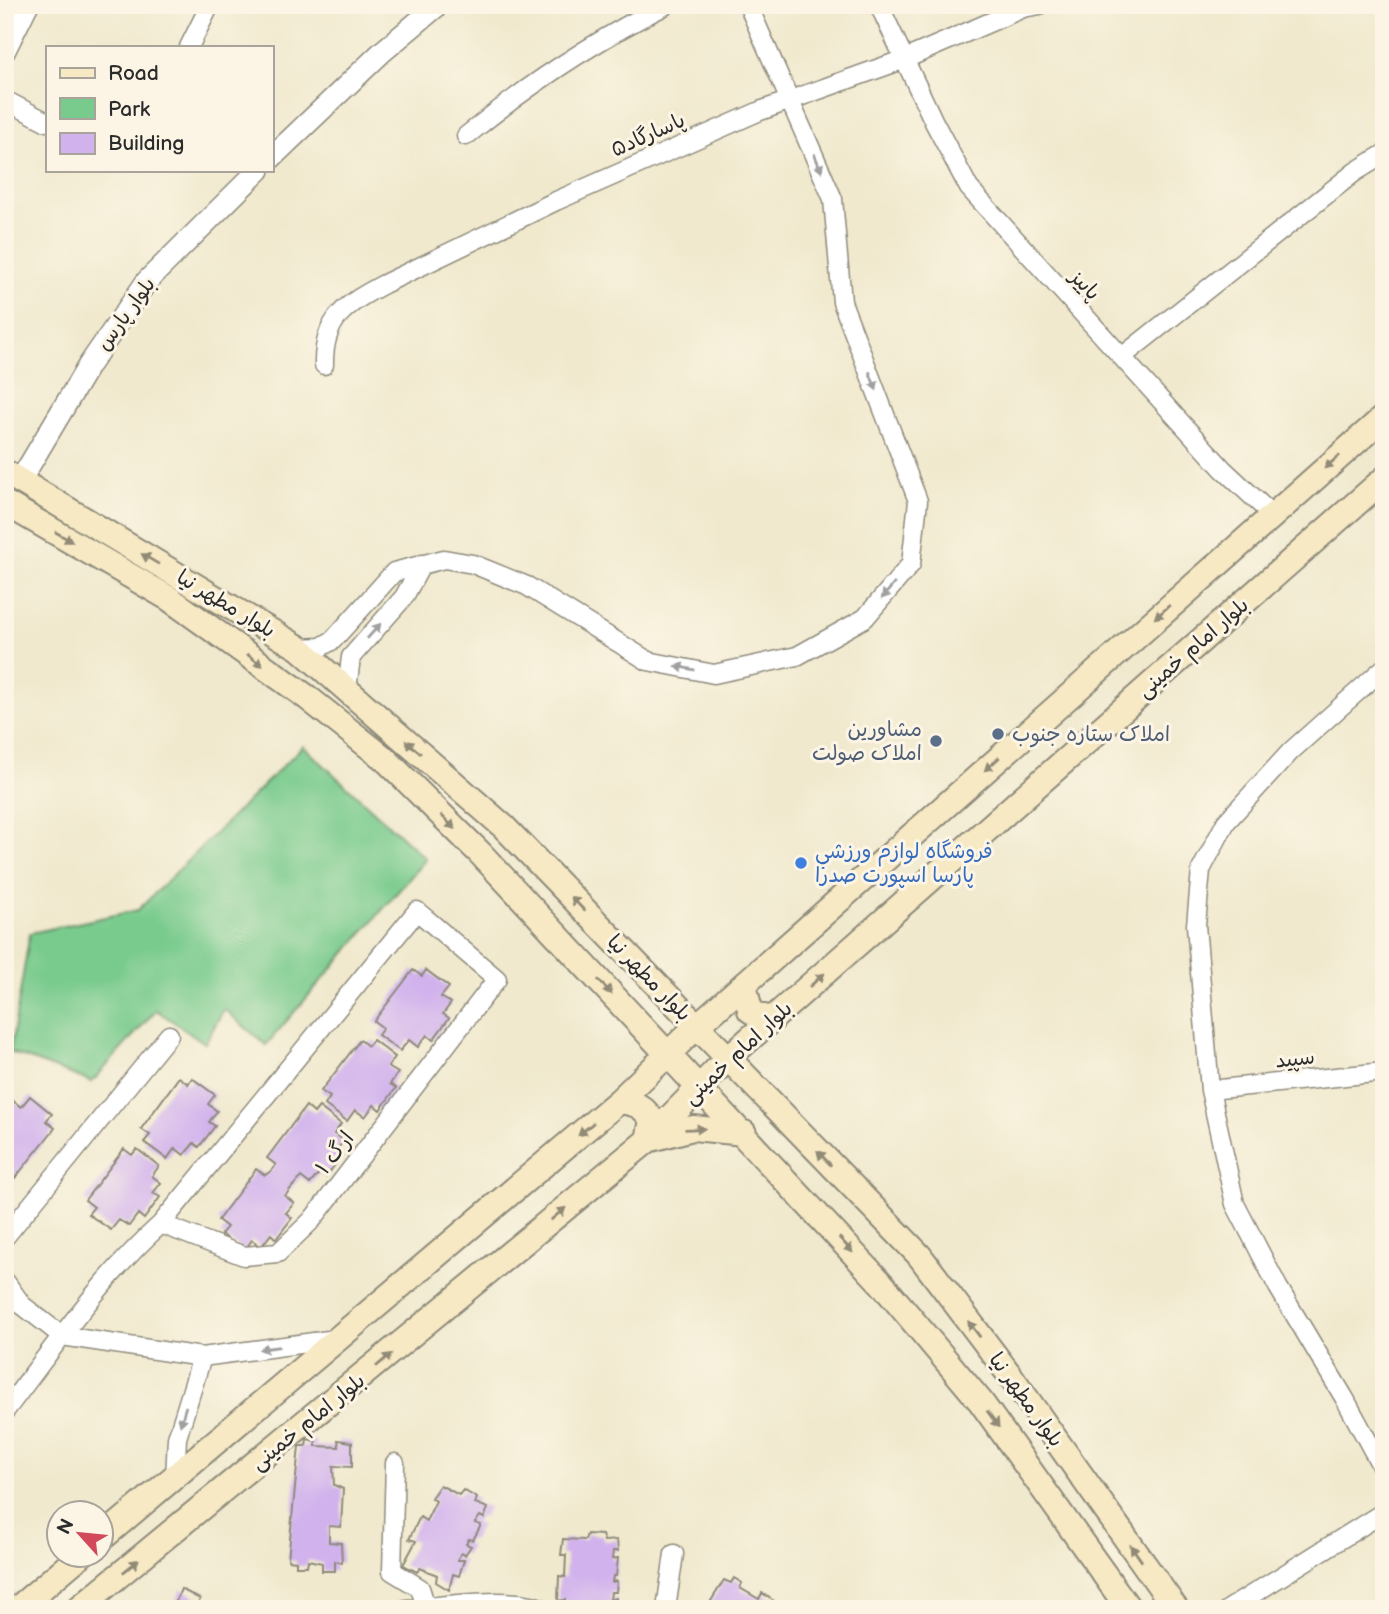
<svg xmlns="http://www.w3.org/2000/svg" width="1389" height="1614" font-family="'Balsamiq Sans','Playpen Sans Arabic',sans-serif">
  <rect width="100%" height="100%" fill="#fcf5e5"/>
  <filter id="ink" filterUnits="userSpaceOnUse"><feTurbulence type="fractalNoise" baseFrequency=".0143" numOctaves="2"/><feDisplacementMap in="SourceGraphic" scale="14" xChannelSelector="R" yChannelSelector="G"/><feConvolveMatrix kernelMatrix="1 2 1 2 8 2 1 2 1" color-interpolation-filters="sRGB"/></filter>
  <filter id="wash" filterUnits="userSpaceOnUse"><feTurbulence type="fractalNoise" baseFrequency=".00686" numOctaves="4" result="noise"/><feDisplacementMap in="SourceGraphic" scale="28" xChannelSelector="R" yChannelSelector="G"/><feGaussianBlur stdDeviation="1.57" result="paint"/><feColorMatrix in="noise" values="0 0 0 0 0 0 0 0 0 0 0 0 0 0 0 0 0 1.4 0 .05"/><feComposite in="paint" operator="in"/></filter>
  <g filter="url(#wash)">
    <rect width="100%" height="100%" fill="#f0e9ce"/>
    <path fill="#79cb8d" stroke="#527b5c" stroke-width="2" d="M303,746L426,859L266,1045L224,1009L205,1043L156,1010L92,1082L10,1052L30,933L138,910Z"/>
    <g id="blocks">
      <path fill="#d1b2ed" d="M413,970L422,976L426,970L449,987L441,997L451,1003L443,1014L449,1018L433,1040L427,1035L418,1047L409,1040L400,1051L378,1035L383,1028L374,1021Z
        M360,1040L368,1046L373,1040L395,1057L388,1067L398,1073L390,1084L396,1088L380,1110L374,1105L365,1117L355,1110L347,1121L325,1105L330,1097L321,1091Z
        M179,1077L188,1084L192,1078L215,1095L208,1104L217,1111L209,1122L215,1126L199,1147L194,1143L184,1155L175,1148L167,1159L144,1142L150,1135L141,1129Z
        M30,1096L52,1114L46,1121L55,1128L15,1178L5,1173V1109L12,1100L21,1107Z
        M306,1106L314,1113L319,1107L341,1124L334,1134L344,1140L336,1151L342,1155L326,1177L320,1172L310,1184L301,1177L292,1187L285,1196L294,1203L286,1213L292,1218L276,1239L271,1234L261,1247L252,1240L244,1251L221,1234L227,1227L218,1220L256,1169L265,1175L271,1171L276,1165L267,1158Z
        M124,1149L132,1155L137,1149L159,1166L152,1176L161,1183L153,1193L160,1197L144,1219L138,1214L129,1226L119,1220L111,1230L88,1214L94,1207L85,1200Z
        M307,1439L316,1441V1446L339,1447L338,1440L352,1442V1467L333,1466L334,1485L343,1489L341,1527L329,1526V1542L341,1543L342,1563L335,1561V1571H322V1563L308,1560L307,1566H296V1561L288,1560L299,1446H306Z
        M440,1485L459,1495L463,1490L477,1498L475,1503L488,1508L484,1518L480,1516L475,1523L481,1525L473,1540L469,1539L466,1544L471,1546L465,1555L461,1553L457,1560H464L459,1576L453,1574L449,1590L436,1582L437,1575L420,1568L417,1572L403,1565L416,1541L409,1539L420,1517L426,1521L436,1501L431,1498Z
        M587,1534L602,1535L604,1541L617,1540L618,1551H613L612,1559L618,1558L616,1576H613L612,1582L617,1581L616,1592H611L610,1600L616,1598L617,1609H564L565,1600L558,1601L559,1576L565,1577L566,1555H561L563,1539L585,1540Z
        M734,1578L742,1583L740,1588L759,1599L762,1593L774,1601L770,1609H706L724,1580L731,1583Z
        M181,1589L200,1599L196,1609H173Z
        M145,1603L160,1608V1609H141Z"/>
    </g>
  </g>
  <g filter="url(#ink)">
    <use href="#blocks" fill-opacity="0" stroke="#8e8a7c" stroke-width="2"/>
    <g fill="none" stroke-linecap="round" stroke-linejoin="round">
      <g stroke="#8e8a7c" stroke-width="21">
        <path id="minor" d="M879,5L934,122L969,188L1223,469L1271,514
          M189,47L210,5
          M5,53L29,5
          M5,100L47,122
          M466,136C528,85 594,41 666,5
          M1123,356L1355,172L1384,154
          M324,365C323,319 346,304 384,284L556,201L760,111L905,59L1023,8L1040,5
          M299,648L321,647L333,640L394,572L444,559L473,564L527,586L648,661L714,674L797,656L865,618L911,564L918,501L842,302L833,199L748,5
          M1384,668L1291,751L1226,822L1201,870L1196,925L1210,1090L1235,1204L1278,1287L1345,1399L1384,1471
          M347,690L351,657L404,597L422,564
          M1210,1090L1384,1072
          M5,1237L169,1035
          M5,1281L22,1305L62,1336L202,1357L336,1339
          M5,1411C54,1347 101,1278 161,1224L417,911L497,979L312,1220L278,1253L244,1256L161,1224
          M395,1463L392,1571L420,1588L426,1607
          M175,1478L177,1438L202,1357
          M406,1609C440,1606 514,1595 543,1609
          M666,1609L674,1554
          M1229,1609L1384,1512"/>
      </g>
      <g stroke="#8e8a7c" stroke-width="24">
        <path id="tertiary" d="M271,158L382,52L438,5
          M20,481L89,365L147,281L259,170"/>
      </g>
      <g stroke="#8e8a7c" stroke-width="28">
        <path id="secondary" d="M5,472L299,648L504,827L919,1255L1012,1378L1176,1609
          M5,503L170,599L308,698L386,760L480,853L882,1284L981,1402L1129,1609
          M744,985L750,1010L759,1016L773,1019
          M619,1101C636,1103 643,1106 652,1120L648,1140L693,1128L744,1133
          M102,1538L619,1101L696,1027L1384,417
          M17,1609L82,1554
          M78,1609L648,1140L728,1058L1384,479"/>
      </g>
      <use href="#minor" stroke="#fff" stroke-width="18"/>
      <use href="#tertiary" stroke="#fff" stroke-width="21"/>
      <use href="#secondary" stroke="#f7e9c3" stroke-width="24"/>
    </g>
    <defs><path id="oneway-solid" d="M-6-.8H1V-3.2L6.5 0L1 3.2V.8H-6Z" transform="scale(1.75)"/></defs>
    <g fill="#a0a0a0">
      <use href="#oneway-solid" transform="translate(818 163) rotate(67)"/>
      <use href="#oneway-solid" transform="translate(873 381) rotate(69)"/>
      <use href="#oneway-solid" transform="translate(888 591) rotate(130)"/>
      <use href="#oneway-solid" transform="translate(374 631) rotate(-48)"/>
      <use href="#oneway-solid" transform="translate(685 668) rotate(-169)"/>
      <use href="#oneway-solid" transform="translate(269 1348) rotate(172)"/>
      <use href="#oneway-solid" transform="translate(183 1416) rotate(106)"/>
    </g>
    <g fill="#918a77">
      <use href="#oneway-solid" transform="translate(1332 462) rotate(139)"/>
      <use href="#oneway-solid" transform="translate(64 537) rotate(30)"/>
      <use href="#oneway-solid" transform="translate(150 559) rotate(-149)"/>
      <use href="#oneway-solid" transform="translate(1162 612) rotate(138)"/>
      <use href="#oneway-solid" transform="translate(255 660) rotate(36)"/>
      <use href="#oneway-solid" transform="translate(413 747) rotate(-139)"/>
      <use href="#oneway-solid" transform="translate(992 764) rotate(138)"/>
      <use href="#oneway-solid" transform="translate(448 822) rotate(45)"/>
      <use href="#oneway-solid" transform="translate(578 904) rotate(-134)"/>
      <use href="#oneway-solid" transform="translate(817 980) rotate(-41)"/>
      <use href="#oneway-solid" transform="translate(605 987) rotate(47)"/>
      <use href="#oneway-solid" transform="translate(586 1129) rotate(140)"/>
      <use href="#oneway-solid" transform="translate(695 1129) rotate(-2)"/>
      <use href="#oneway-solid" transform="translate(824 1158) rotate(-134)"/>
      <use href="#oneway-solid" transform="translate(558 1214) rotate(-40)"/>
      <use href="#oneway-solid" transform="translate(846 1245) rotate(48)"/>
      <use href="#oneway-solid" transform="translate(974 1329) rotate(-127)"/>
      <use href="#oneway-solid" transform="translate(384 1360) rotate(-40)"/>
      <use href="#oneway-solid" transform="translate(993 1419) rotate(54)"/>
      <use href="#oneway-solid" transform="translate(1136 1553) rotate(-125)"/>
      <use href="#oneway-solid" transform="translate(131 1566) rotate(-39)"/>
    </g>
  </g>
  <g fill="#5c6f8a" stroke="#fcf5e5" stroke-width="2.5">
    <circle cx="998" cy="734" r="7"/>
    <circle cx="936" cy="741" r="7"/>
  </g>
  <circle fill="#3f7fe0" stroke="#fcf5e5" stroke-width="2.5" cx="801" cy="863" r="7"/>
  <g text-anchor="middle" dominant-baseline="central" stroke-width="6" stroke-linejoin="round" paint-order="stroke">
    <g font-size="21" fill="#2b2b2b" stroke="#fcf5e5">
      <text transform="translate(648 135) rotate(-24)">پاسارگاد۵</text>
      <text transform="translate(1085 285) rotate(46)">پاییز</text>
      <text transform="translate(126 314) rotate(-54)">بلوار پارس</text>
      <text transform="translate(226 604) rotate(31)">بلوار مطهر نیا</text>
      <text transform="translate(1193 648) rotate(-41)">بلوار امام خمینی</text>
      <text transform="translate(649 978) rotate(46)">بلوار مطهر نیا</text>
      <text transform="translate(738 1053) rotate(-43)">بلوار امام خمینی</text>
      <text transform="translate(1295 1059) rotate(-6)">سپید</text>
      <text transform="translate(335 1153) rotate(-52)">ارگ ۱</text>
      <text transform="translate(1026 1400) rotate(54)">بلوار مطهر نیا</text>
      <text transform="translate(308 1422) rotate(-39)">بلوار امام خمینی</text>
    </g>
    <g font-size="21" fill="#4e5e75" stroke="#fcf5e5" text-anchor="end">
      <text x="922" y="729">مشاورین<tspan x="922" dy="24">املاک صولت</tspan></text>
      <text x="1012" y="734" text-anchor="start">املاک ستاره جنوب</text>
    </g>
    <g font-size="21" fill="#366cbe" stroke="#fcf5e5" text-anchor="start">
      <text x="815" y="851">فروشگاه لوازم ورزشي<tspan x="815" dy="24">پارسا اسپورت صدرا</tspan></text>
    </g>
  </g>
  <rect width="1389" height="1614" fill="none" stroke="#fcf5e5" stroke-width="28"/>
  <rect x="46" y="46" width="228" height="126" fill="#fcf5e5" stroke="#a8a49b" stroke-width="2"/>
  <rect x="60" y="68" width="35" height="10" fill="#f7e9c3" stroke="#a8a49b" stroke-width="2"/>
  <text x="108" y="80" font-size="21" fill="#2b2b2b">Road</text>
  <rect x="60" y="98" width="35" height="21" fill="#79cb8d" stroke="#a8a49b" stroke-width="2"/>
  <text x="108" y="116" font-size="21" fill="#2b2b2b">Park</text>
  <rect x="60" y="133" width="35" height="21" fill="#d1b2ed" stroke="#a8a49b" stroke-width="2"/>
  <text x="108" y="150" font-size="21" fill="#2b2b2b">Building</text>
  <g transform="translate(80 1534) rotate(297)"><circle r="33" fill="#fcf5e5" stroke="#a8a49b" stroke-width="2"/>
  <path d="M0-5L12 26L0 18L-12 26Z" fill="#d1495b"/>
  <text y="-10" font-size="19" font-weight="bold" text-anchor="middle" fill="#2b2b2b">N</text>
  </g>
</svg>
